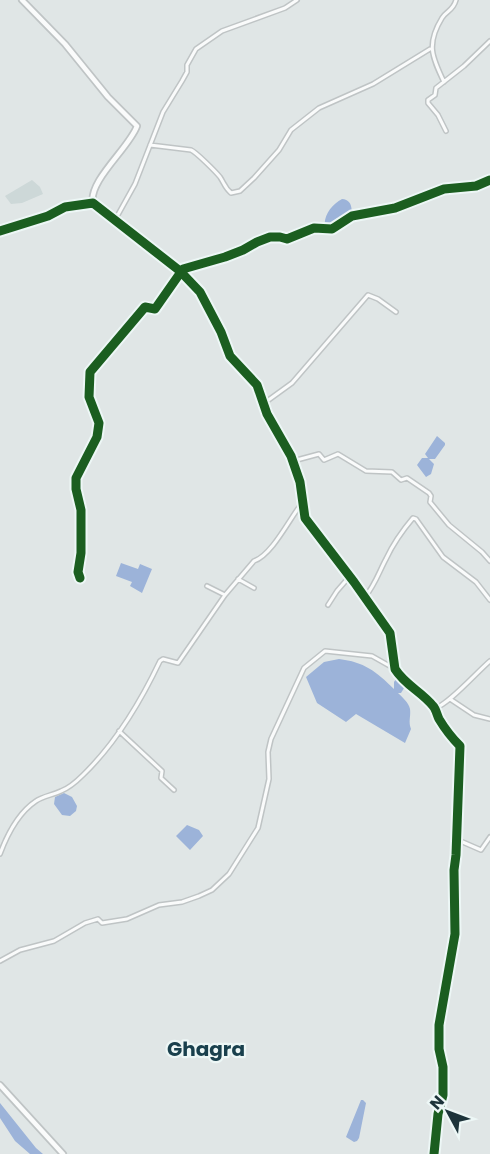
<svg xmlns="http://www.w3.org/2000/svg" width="490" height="1154" font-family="Poppins,sans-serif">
  <rect width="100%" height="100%" fill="#e0e6e6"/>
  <path fill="#cdd8d8" d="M32,180L40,187L43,194L22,203L11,204L5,196Z"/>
  <path fill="#9cb3d9" d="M342,199C350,199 353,207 351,214L332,228L325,227C323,216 332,204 342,199Z
    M437,436L445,443V445L435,459H429L434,464L431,474L426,477L417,465L422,458H428L425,454Z
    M121,563L138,569L140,564L152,569L142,593L130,586L132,582L116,576Z
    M339,659C364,662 376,671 394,689V682L396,679H401L406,685L401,693H398C402,697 409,703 410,709C411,717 408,721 411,729L405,743L356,714L346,722L317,703L306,677L324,662Z
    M64,793L72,797L77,806L76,811L70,816L62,815L54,804L55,797Z
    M187,825L199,830L203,836L190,850L176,836Z
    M361,1100H363L366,1103L359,1138L357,1141L354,1142L346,1137Z
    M0,1103L36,1148L43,1154H30L15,1141L0,1118Z"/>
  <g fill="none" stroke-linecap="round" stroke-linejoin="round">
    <g stroke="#bfc4c5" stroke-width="6">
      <path id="minor" d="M444,82C432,57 426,44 442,18C447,10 453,11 456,0
        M446,131L438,115L428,103V100L435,95L436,88L464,66L490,41
        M150,145L191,150C196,152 216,172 220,177C224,183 225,188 231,193L240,191L254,178L279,150L291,130L319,108L373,84L430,49
        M115,220L135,184L163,112L182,81L187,72V65L196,49L222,31L285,8L297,0
        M0,231L48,216L65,207L92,203
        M263,404L292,383L368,295L378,299L396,312
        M293,461L319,454L324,460L338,454L366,471L392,472L401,480L407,478L429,493L431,496L430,502L449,525L482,552L490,561
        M80,578L78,572L81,553V510L76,489V478L97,437L99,423L89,397L90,372L145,307L155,309L183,269L225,257L243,250L257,242L270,237H280L287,239L314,228L332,229L352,216L395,208L444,189L476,186L490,180
        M238,579L254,588
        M207,586L225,595
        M365,597C375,585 379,572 386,559C393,544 402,531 413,518L416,519L443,557L476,582L490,600
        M328,605L337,591L350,576
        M450,699L474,715L490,719
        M435,708C447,706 478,671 490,661
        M119,731L162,771L161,778L174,790
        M458,840L481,850L490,837
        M0,854C7,835 18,813 36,801C43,796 53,795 61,791C69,788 77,781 83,775C116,743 141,701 160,661L163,659L178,663L225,595L254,561C272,555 290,518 302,503
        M0,961L20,950L54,941L85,923L98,919L102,923L127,919L159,905L182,902L199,896L212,890L229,874L258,828L269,779L268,752L271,739L304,668L325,651L372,656L395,669"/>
    </g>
    <g stroke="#bfc4c5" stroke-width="8">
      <path id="tertiary" d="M22,0L65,44L108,97L137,126C130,147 88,181 93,203L180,271L200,292L221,332L230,356L257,385L267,414L291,456L300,482L305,518L354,582L390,633L395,669C405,685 422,692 433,706C436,709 437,715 439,719C445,729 452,738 460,746L456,855L454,870L455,934L439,1025V1049L443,1067V1095L438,1114L434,1154
        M0,1085L63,1154"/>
    </g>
    <use href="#minor" stroke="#fafbfb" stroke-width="3"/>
    <use href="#tertiary" stroke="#fafbfb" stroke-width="4.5"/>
    <g stroke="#edf7f6" stroke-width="13">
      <path id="cycleway" d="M0,231L48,216L65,207L93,203L180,271L200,292L221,332L230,356L257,385L267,414L291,456L300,482L305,518L354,582L390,633L395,669C405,685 422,692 433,706C436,709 437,715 439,719C445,729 452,738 460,746L456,855L454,870L455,934L439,1025V1049L443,1067V1095L438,1114L434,1154
        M80,578L78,572L81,553V510L76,489V478L97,437L99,423L89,397L90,372L145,307L155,309L183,269L225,257L243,250L257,242L270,237H280L287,239L314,228L332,229L352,216L395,208L444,189L476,186L490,180"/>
    </g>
    <use href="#cycleway" stroke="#1b5e20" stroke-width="9"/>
  </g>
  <g text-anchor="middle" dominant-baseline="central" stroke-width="4.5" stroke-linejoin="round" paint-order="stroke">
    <g font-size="20" font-weight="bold" fill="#19404d" stroke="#edf7f6">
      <text x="206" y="1049">Ghagra</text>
    </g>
  </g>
  <g transform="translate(448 1112) rotate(311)" stroke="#edf7f6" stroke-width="4.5" paint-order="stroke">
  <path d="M0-4.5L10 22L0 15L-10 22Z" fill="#1d333a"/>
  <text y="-9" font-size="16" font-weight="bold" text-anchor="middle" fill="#1d333a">N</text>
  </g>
</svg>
